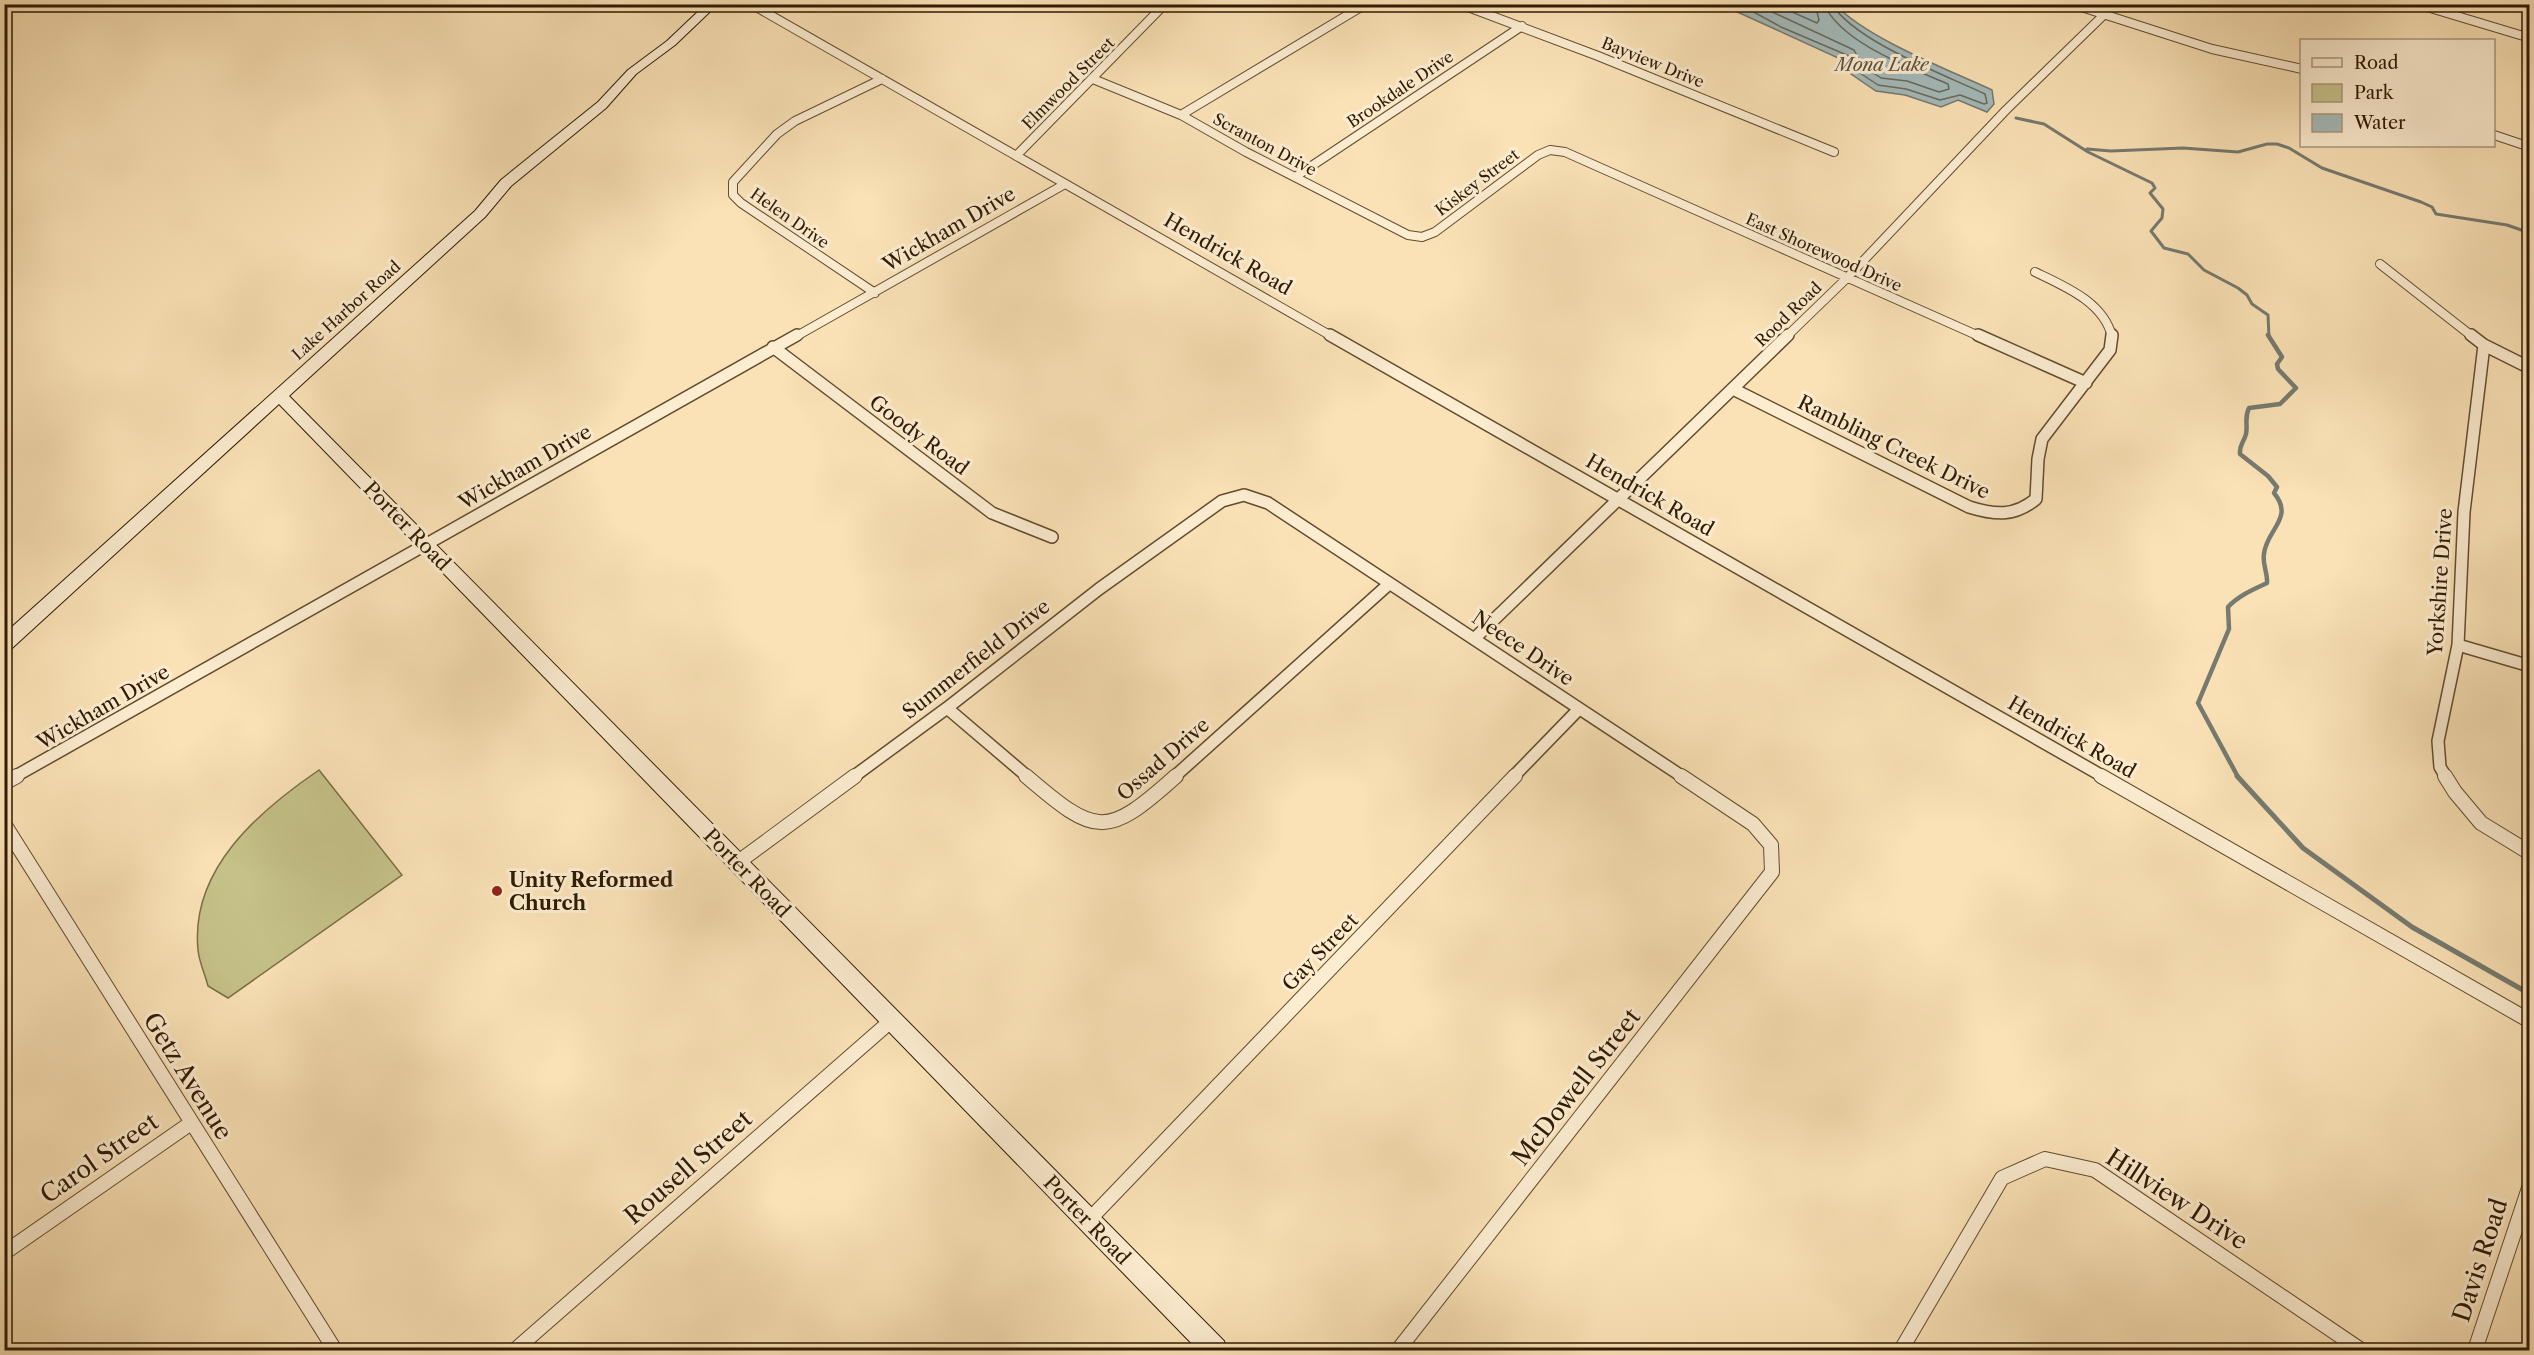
<svg xmlns="http://www.w3.org/2000/svg" width="2534" height="1355" font-family="'Libre Caslon Text',serif">
  <rect width="100%" height="100%" fill="#fae2b6"/>
  <filter id="stains"><feTurbulence type="fractalNoise" baseFrequency=".00333" numOctaves="4"/><feColorMatrix values="0 0 0 0 .2 0 0 0 0 .09 0 0 0 0 .02 0 0 0 .5 -.17"/></filter>
  <radialGradient id="worn" r=".72"><stop offset=".6" stop-color="#630" stop-opacity="0"/><stop offset="1" stop-color="#630" stop-opacity=".3"/></radialGradient>
  <path fill="#c5c189" stroke="#7a6e46" stroke-width="1.5" d="M319,770L402,875L228,998L208,986C205,974 199,962 198,950C190,869 259,811 319,770Z"/>
  <path fill="#a4baba" stroke="#767a70" stroke-width="1.5" d="M1722,5H1836C1866,38 1949,70 1992,90L1994,104L1987,112L1958,100L1941,107L1905,95L1876,91L1851,74L1847,62Z"/>
  <g fill="none" stroke-linecap="round" stroke-linejoin="round">
    <path stroke="#6a6a5e" stroke-width="1.5" d="M1739,4L1781,27L1849,56L1857,71L1878,85L1906,89L1940,100L1960,95L1984,104L1987,103L1985,94C1945,75 1854,41 1832,4
      M1755,4L1854,50L1863,66L1881,78L1907,81L1939,92L1949,89L1948,84C1911,68 1841,43 1824,4
      M1774,4L1817,23L1819,20L1815,4"/>
    <path stroke="#767a70" stroke-width="3" d="M2016,118L2044,124L2088,152L2152,183L2155,188L2150,193L2163,209L2162,218L2151,231L2164,248L2188,254L2204,270L2238,288L2247,295L2252,304L2268,315L2269,337
      M2087,149L2111,151L2183,148L2238,152L2267,144H2277L2289,148L2322,168L2421,202L2432,207L2436,214L2507,225L2530,233"/>
    <path stroke="#767a70" stroke-width="4.5" d="M2238,777L2198,703L2229,629L2228,607C2238,596 2254,589 2267,583C2268,573 2262,564 2264,554C2266,530 2295,518 2274,493L2277,487L2268,476L2240,454C2239,445 2244,442 2246,434C2248,424 2244,418 2249,408L2280,404L2296,388L2278,369L2277,364L2282,357L2268,335"/>
    <path stroke="#767a70" stroke-width="5" d="M2237,776L2303,848L2412,927L2530,994"/>
    <g stroke="#624c2f" stroke-width="10">
      <path id="street-far2" d="M751,4L1333,337
        M1460,4L1598,56L1834,152
        M2072,4L2212,49L2302,69
        M2417,4L2530,38
        M1093,79L1181,115L1246,152L1408,235L1422,237L1435,232L1538,155L1550,150L1565,152L1981,337
        M1181,115L1366,4
        M2494,135L2530,147
        M1016,156L1165,4
        M1295,177L1522,26
        M2380,264L2473,337
        M2035,272C2064,286 2104,302 2112,337
        M875,293L741,203L733,195V182L777,134L795,121L882,79
        M795,337L1065,184
        M1786,337L1847,278L2006,110L2115,4"/>
    </g>
    <g stroke="#624c2f" stroke-width="14">
      <path id="street-far1" d="M1330,335L2104,777
        M1978,335L2086,383
        M2471,335L2484,345L2530,368
        M773,347L992,513L1052,537
        M1733,389L1969,507C1995,515 2014,517 2036,499L2038,459L2042,439L2110,350L2112,335
        M1475,638L1788,335
        M2458,645L2530,666
        M947,708L1028,777
        M14,777L797,335
        M853,777L947,708L1099,589L1222,501L1244,495L1268,503L1683,777
        M1174,777L1389,584
        M1513,777L1579,709
        M2446,777L2440,767L2438,741L2458,645L2464,512L2484,345"/>
    </g>
    <g stroke="#624c2f" stroke-width="16">
      <path id="street" d="M1026,776C1096,836 1106,839 1176,776
        M2101,776L2530,1021
        M2445,776L2455,792L2481,823L2530,853
        M4,783L17,776
        M4,824L335,1350
        M737,863L855,776
        M1088,1221L1515,776
        M4,1253L191,1123
        M515,1350L892,1020
        M1398,1350L1772,872L1771,845L1753,824L1681,776
        M1901,1350L2002,1178L2045,1159L2095,1170L2361,1350
        M2475,1350L2530,1185"/>
    </g>
    <g stroke="#301a02" stroke-width="2">
      <path id="secondary" d="M706,4H718L675,45L636,74L606,108L511,186L485,217L289,396L1224,1341L1227,1350H1198L279,404L10,650L4,652V634L475,211L501,180L598,102L628,70L667,41Z"/>
    </g>
    <use href="#street-far2" stroke="#fcecd0" stroke-width="8"/>
    <use href="#street-far1" stroke="#fcecd0" stroke-width="11"/>
    <use href="#street" stroke="#fcecd0" stroke-width="14"/>
    <use href="#secondary" fill="#fcecd0" fill-rule="evenodd"/>
  </g>
  <circle fill="#8f2418" stroke="#fcecd0" stroke-width="2" cx="497" cy="891" r="6"/>
  <g text-anchor="middle" dominant-baseline="central" stroke-width="6" stroke-linejoin="round" paint-order="stroke">
    <g font-size="16" fill="#301a02" stroke="#fcecd0">
      <text transform="translate(1653 62) rotate(22)">Bayview Drive</text>
      <text transform="translate(1068 83) rotate(-45)">Elmwood Street</text>
      <text transform="translate(1400 89) rotate(-34)">Brookdale Drive</text>
      <text transform="translate(1265 144) rotate(28)">Scranton Drive</text>
      <text transform="translate(1477 182) rotate(-37)">Kiskey Street</text>
      <text transform="translate(790 218) rotate(35)">Helen Drive</text>
      <text transform="translate(1824 252) rotate(24)">East Shorewood Drive</text>
      <text transform="translate(346 310) rotate(-42)">Lake Harbor Road</text>
      <text transform="translate(1788 314) rotate(-44)">Rood Road</text>
    </g>
    <g font-size="18" font-style="italic" fill="#595242" stroke="#fcecd0">
      <text x="1882" y="65">Mona Lake</text>
    </g>
    <g font-size="20" fill="#301a02" stroke="#fcecd0">
      <text transform="translate(949 229) rotate(-30)">Wickham Drive</text>
      <text transform="translate(1228 254) rotate(30)">Hendrick Road</text>
      <text transform="translate(919 435) rotate(37)">Goody Road</text>
      <text transform="translate(1894 447) rotate(26)">Rambling Creek Drive</text>
      <text transform="translate(525 467) rotate(-30)">Wickham Drive</text>
      <text transform="translate(1650 495) rotate(30)">Hendrick Road</text>
      <text transform="translate(407 526) rotate(46)">Porter Road</text>
      <text transform="translate(2440 582) rotate(-86)">Yorkshire Drive</text>
      <text transform="translate(1523 648) rotate(34)">Neece Drive</text>
      <text transform="translate(976 659) rotate(-38)">Summerfield Drive</text>
      <text transform="translate(103 707) rotate(-30)">Wickham Drive</text>
      <text transform="translate(2072 737) rotate(30)">Hendrick Road</text>
      <text transform="translate(1163 759) rotate(-41)">Ossad Drive</text>
      <text transform="translate(747 873) rotate(46)">Porter Road</text>
      <text transform="translate(1320 952) rotate(-46)">Gay Street</text>
      <text transform="translate(1087 1220) rotate(46)">Porter Road</text>
    </g>
    <g font-size="20" font-weight="bold" fill="#301a02" stroke="#fcecd0" text-anchor="start">
      <text x="509" y="880">Unity Reformed<tspan x="509" dy="23">Church</tspan></text>
    </g>
    <g font-size="24" fill="#301a02" stroke="#fcecd0">
      <text transform="translate(188 1076) rotate(58)">Getz Avenue</text>
      <text transform="translate(1576 1087) rotate(-52)">McDowell Street</text>
      <text transform="translate(99 1158) rotate(-35)">Carol Street</text>
      <text transform="translate(688 1167) rotate(-41)">Rousell Street</text>
      <text transform="translate(2177 1199) rotate(33)">Hillview Drive</text>
      <text transform="translate(2480 1260) rotate(-72)">Davis Road</text>
    </g>
  </g>
  <rect width="2534" height="1355" fill="none" stroke="#fae2b6" stroke-width="24"/>
  <rect x="6" y="6" width="2522" height="1343" fill="none" stroke="#301a02" stroke-width="3"/>
  <rect x="12" y="12" width="2510" height="1331" fill="none" stroke="#301a02" stroke-width="1.5"/>
  <rect x="2300" y="39" width="195" height="108" fill="#fcecd0" stroke="#aa987e" stroke-width="1.5"/>
  <rect x="2312" y="58" width="30" height="9" fill="#fcecd0" stroke="#aa987e" stroke-width="1.5"/>
  <text x="2354" y="69" font-size="18" fill="#301a02">Road</text>
  <rect x="2312" y="84" width="30" height="18" fill="#c5c189" stroke="#aa987e" stroke-width="1.5"/>
  <text x="2354" y="99" font-size="18" fill="#301a02">Park</text>
  <rect x="2312" y="114" width="30" height="18" fill="#a4baba" stroke="#aa987e" stroke-width="1.5"/>
  <text x="2354" y="129" font-size="18" fill="#301a02">Water</text>
  <rect width="100%" height="100%" filter="url(#stains)"/>
  <rect width="100%" height="100%" fill="url(#worn)"/>
</svg>
